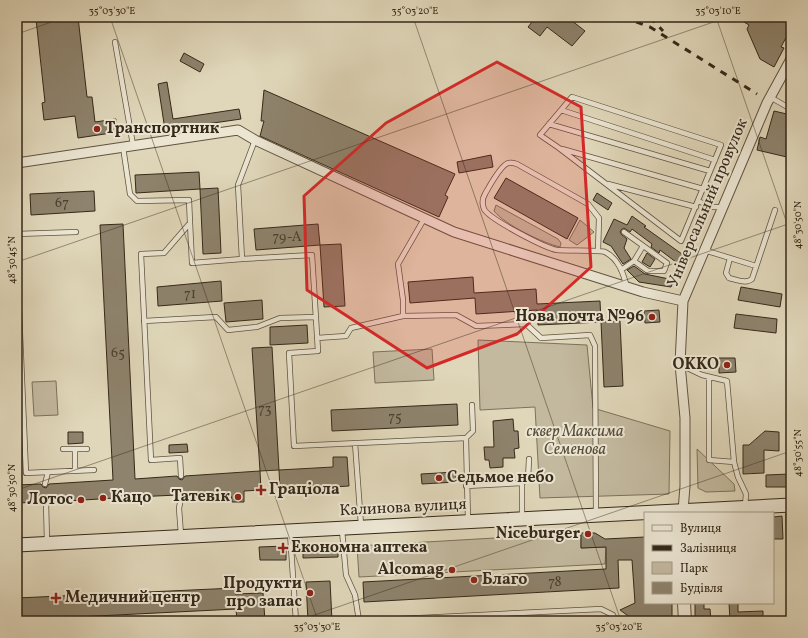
<svg xmlns="http://www.w3.org/2000/svg" width="808" height="638" font-family="Vollkorn,serif">
  <rect width="100%" height="100%" fill="#e0d7ba"/>
  <filter id="stains"><feTurbulence type="fractalNoise" baseFrequency=".005" numOctaves="4"/><feColorMatrix values="0 0 0 0 .2 0 0 0 0 .09 0 0 0 0 .02 0 0 0 .5 -.17"/></filter>
  <radialGradient id="worn" r=".72"><stop offset=".6" stop-color="#630" stop-opacity="0"/><stop offset="1" stop-color="#630" stop-opacity=".3"/></radialGradient>
  <path fill="#c3b99f" stroke="#7c715c" d="M496,205L558,239L561,243L560,247C543,243 505,225 494,211Z
    M580,220L594,232L577,245L569,240Z
    M478,340L587,345L593,408L670,431L669,494L540,498L535,407L480,410Z
    M432,349L434,380L375,383L373,352Z
    M56,381L58,415L34,416L32,382Z
    M697,449L734,484L735,491L706,492L698,488Z
    M581,533V548L606,547L605,564L359,577L357,546Z"/>
  <path fill="#8e836d" stroke="#352919" d="M55,17H78L87,97H92L95,122L116,119L118,132L78,138L75,116L44,120L42,103L45,102L36,19Z
    M536,17H567L585,31L572,46L547,27L540,36L528,27Z
    M747,17H784L791,21V28L781,47L784,48L774,67L760,59L747,29L749,25L744,22Z
    M184,53L204,64L200,72L180,61Z
    M167,82L173,119L239,109L241,119L165,130L158,84Z
    M264,90L455,174L445,195L448,197L439,217L260,136L264,121H261Z
    M774,111L791,115V158L757,150L760,137L766,139Z
    M491,155L493,167L459,173L457,162Z
    M199,172L200,189L136,193L135,175Z
    M506,178L578,218L567,239L494,198Z
    M218,188L221,253L203,254L200,189Z
    M94,191L95,211L31,215L30,194Z
    M597,193L612,203L608,210L593,200Z
    M632,216L646,226L644,227L689,259L684,268L660,250L659,253L651,247L652,244L632,229L630,232L624,228L621,230L620,232L622,235L627,239L624,248L631,259L623,264L611,246L603,242L614,219L627,225Z
    M123,224L135,479L177,476L179,479L182,480L185,476L260,471L261,490L244,491V502H232L231,492L186,494L182,490L180,491L178,495L134,497V499L116,501V498L50,502L48,499L46,498L42,502L17,503V485L41,484L43,487L46,488L49,484L113,480L100,225Z
    M318,224L320,245L256,250L254,229Z
    M341,244L345,306L324,307L320,245Z
    M647,253L655,259L650,267L642,262Z
    M634,266L645,274L674,280L671,287L639,282L627,270Z
    M473,277L474,293L536,289L537,304L600,301L601,322L538,325L537,310L476,314L475,298L410,303L408,282Z
    M221,281L222,301L158,306L157,287Z
    M741,287L782,294L780,307L738,300Z
    M262,300L263,319L226,322L224,303Z
    M659,310L660,322L645,323L644,311Z
    M736,314L777,319L776,333L734,328Z
    M620,321L623,386L604,387L601,322Z
    M307,325L308,343L270,345V327Z
    M272,347L279,470L260,471L252,348Z
    M719,358H735L736,372L719,373Z
    M457,404L458,425L332,431L331,410Z
    M513,419L514,431H518L519,448L514,449L515,458H503V467L490,468L489,460H485L484,447H494L493,421Z
    M765,431L779,432V451L764,450V473L743,474V445H749Z
    M68,432H83V443L68,444Z
    M187,444L188,452L169,453V445Z
    M333,457H347L349,486L280,490L279,470L333,467Z
    M456,472V482L422,484L421,474Z
    M790,474L791,487H766V475Z
    M782,516L783,539H773V517Z
    M581,533H595L605,539L645,537V603H672V619L634,620L620,610L635,603L632,560H618L619,588L364,602L363,582L606,569V547L581,548Z
    M338,545V557L303,558V546Z
    M286,546V560H260L259,547Z
    M330,581L332,621H308L306,582Z
    M235,588V594L263,593L265,621H237L236,609L17,620V598Z
    M695,603H704V609H710L711,621H697L695,617Z
    M729,603H738V612L763,611V621H730Z"/>
  <g fill="none" stroke-linecap="round" stroke-linejoin="round">
    <g stroke="#605441" stroke-width="6">
      <path id="service" d="M790,17H791
        M115,42L133,145
        M572,97L721,145L681,241L559,148L540,135Z
        M770,97L791,109
        M561,110L715,160
        M549,124L710,171
        M123,147L130,194L137,201L189,200L190,223L164,253L141,254L151,460L180,458L181,476
        M562,149L703,189
        M608,184L696,207
        M698,201L712,207H717L722,208
        M190,223L192,263L242,259L238,185L255,140
        M17,234L76,232
        M704,250L756,266
        M598,251L599,218L588,204L517,164C514,163 511,162 508,163C500,166 489,187 485,194C482,199 482,204 484,209C489,219 545,248 557,250C566,251 600,250 605,252C619,259 623,273 627,287
        M730,258L726,273L729,278C737,280 746,284 752,279L775,210
        M242,259L312,255L318,351L289,353L294,446L466,438
        M634,261L643,246
        M17,263L26,473L48,472
        M621,270L634,261L648,271H664L667,263L624,232
        M403,316L456,315L476,326L526,324L541,338L590,335L595,346L596,514
        M144,321L216,317L228,330L257,327L280,318L316,317
        M317,338L346,336L351,328L403,316V300L398,264L424,219
        M681,365L702,375L727,381L734,462L738,477L746,494L745,506
        M709,377V460L734,462
        M791,402V410
        M355,443L361,525
        M63,449H87
        M75,449V470
        M45,484L48,472L94,470
        M466,486L522,483
        M46,502L47,542
        M788,506L790,587H791
        M522,517V483L528,479L529,459
        M468,520L466,438L473,431L472,405
        M342,530L346,575L355,595L359,621
        M290,533L296,621
        M181,535L179,508L182,494
        M359,621L601,609L613,615L616,621"/>
    </g>
    <g stroke="#605441" stroke-width="11">
      <path id="minor" d="M17,163L238,130L255,140L454,232L643,292L683,301
        M683,511L685,486V418L680,364L683,301L767,103L791,59"/>
    </g>
    <g stroke="#605441" stroke-width="14">
      <path id="tertiary" d="M684,603L685,621"/>
    </g>
    <g stroke="#352919" stroke-width="15">
      <path id="secondary" d="M17,545L791,505"/>
    </g>
    <use href="#service" stroke="#ebe5d2" stroke-width="4.5"/>
    <use href="#minor" stroke="#ebe5d2" stroke-width="9"/>
    <use href="#tertiary" stroke="#ebe5d2" stroke-width="12"/>
    <use href="#secondary" stroke="#ebe5d2" stroke-width="13"/>
    <path stroke="#352919" stroke-width="3" stroke-dasharray="7 7" stroke-linecap="butt" d="M623,17L650,27L757,94
      M650,17L663,31"/>
  </g>
  <path fill="#d62828" fill-opacity="0.2" stroke="#d62828" stroke-width="3" stroke-linejoin="round" d="M497,62L581,107L591,267L517,334L427,368L307,290L304,196L386,123Z"/>
  <path fill="none" stroke="#352919" stroke-width="1" stroke-opacity="0.45" d="M110,17L318,621M413,17L621,621M716,17L791,235M17,34L66,17M17,262L728,17M17,490L791,223M297,621L791,451"/>
  <g fill="#8f2418" stroke="#ebe5d2" stroke-width="1.5">
    <circle cx="97" cy="129" r="4"/>
    <circle cx="652" cy="317" r="4"/>
    <circle cx="727" cy="365" r="4"/>
    <circle cx="439" cy="478" r="4"/>
    <path d="M259 484h4v4h4v4h-4v4h-4v-4h-4v-4h4z"/>
    <circle cx="238" cy="497" r="4"/>
    <circle cx="103" cy="498" r="4"/>
    <circle cx="81" cy="500" r="4"/>
    <circle cx="588" cy="534" r="4"/>
    <path d="M281 542h4v4h4v4h-4v4h-4v-4h-4v-4h4z"/>
    <circle cx="452" cy="570" r="4"/>
    <circle cx="474" cy="580" r="4"/>
    <circle cx="310" cy="593" r="4"/>
    <path d="M54 592h4v4h4v4h-4v4h-4v-4h-4v-4h4z"/>
  </g>
  <g text-anchor="middle" dominant-baseline="central" stroke-width="4" stroke-linejoin="round" paint-order="stroke">
    <g font-size="14" fill="#4b402e">
      <text x="62" y="203">67</text>
      <text x="287" y="237">79-А</text>
      <text x="190" y="294">71</text>
      <text x="118" y="353">65</text>
      <text x="265" y="409">73</text>
      <text x="395" y="417">75</text>
      <text x="555" y="582">78</text>
    </g>
    <g font-size="16" font-weight="bold" fill="#352919" stroke="#ebe5d2" text-anchor="start">
      <text x="105" y="129">Транспортник</text>
      <text x="644" y="317" text-anchor="end">Нова почта №96</text>
      <text x="719" y="365" text-anchor="end">OKKO</text>
      <text x="447" y="478">Седьмое небо</text>
      <text x="269" y="490">Граціола</text>
      <text x="230" y="497" text-anchor="end">Татевік</text>
      <text x="111" y="498">Кацо</text>
      <text x="73" y="500" text-anchor="end">Лотос</text>
      <text x="580" y="534" text-anchor="end">Niceburger</text>
      <text x="291" y="548">Економна аптека</text>
      <text x="444" y="570" text-anchor="end">Alcomag</text>
      <text x="482" y="580">Благо</text>
      <text x="302" y="584" text-anchor="end">Продукти<tspan x="302" dy="18">про запас</tspan></text>
      <text x="65" y="598">Медичний центр</text>
    </g>
    <g font-size="16" fill="#352919" stroke="#ebe5d2">
      <text transform="translate(708 203) rotate(-67)">Універсальний провулок</text>
      <text transform="translate(403 508) rotate(-3)">Калинова вулиця</text>
    </g>
    <g font-size="16" font-style="italic" fill="#584d3a" stroke="#ebe5d2">
      <text x="575" y="432">сквер Максима<tspan x="575" dy="18">Семенова</tspan></text>
    </g>
  </g>
  <rect width="808" height="638" fill="none" stroke="#e0d7ba" stroke-width="44"/>
  <rect x="644" y="512" width="130" height="92" fill="#ebe5d2" stroke="#a29a88"/>
  <rect x="652" y="525" width="20" height="6" fill="#ebe5d2" stroke="#a29a88"/>
  <text x="680" y="532" font-size="12" fill="#352919">Вулиця</text>
  <rect x="652" y="545" width="20" height="6" fill="#352919" stroke="#a29a88"/>
  <text x="680" y="552" font-size="12" fill="#352919">Залізниця</text>
  <rect x="652" y="562" width="20" height="12" fill="#c3b99f" stroke="#a29a88"/>
  <text x="680" y="572" font-size="12" fill="#352919">Парк</text>
  <rect x="652" y="582" width="20" height="12" fill="#8e836d" stroke="#a29a88"/>
  <text x="680" y="592" font-size="12" fill="#352919">Будівля</text>
  <rect x="22" y="22" width="764" height="594" fill="none" stroke="#352919" stroke-width="1.5"/>
  <g font-size="10" text-anchor="middle" fill="#352919">
    <text x="112" y="14">35°03'30"E</text>
    <text x="415" y="14">35°03'20"E</text>
    <text x="718" y="14">35°03'10"E</text>
    <text transform="translate(797 225) rotate(-90)" y="4">48°30'50"N</text>
    <text transform="translate(11 260) rotate(-90)" y="4">48°30'45"N</text>
    <text transform="translate(797 453) rotate(-90)" y="4">48°30'55"N</text>
    <text transform="translate(11 488) rotate(-90)" y="4">48°30'50"N</text>
    <text x="317" y="630">35°03'30"E</text>
    <text x="619" y="630">35°03'20"E</text>
  </g>
  <rect width="100%" height="100%" filter="url(#stains)"/>
  <rect width="100%" height="100%" fill="url(#worn)"/>
</svg>
